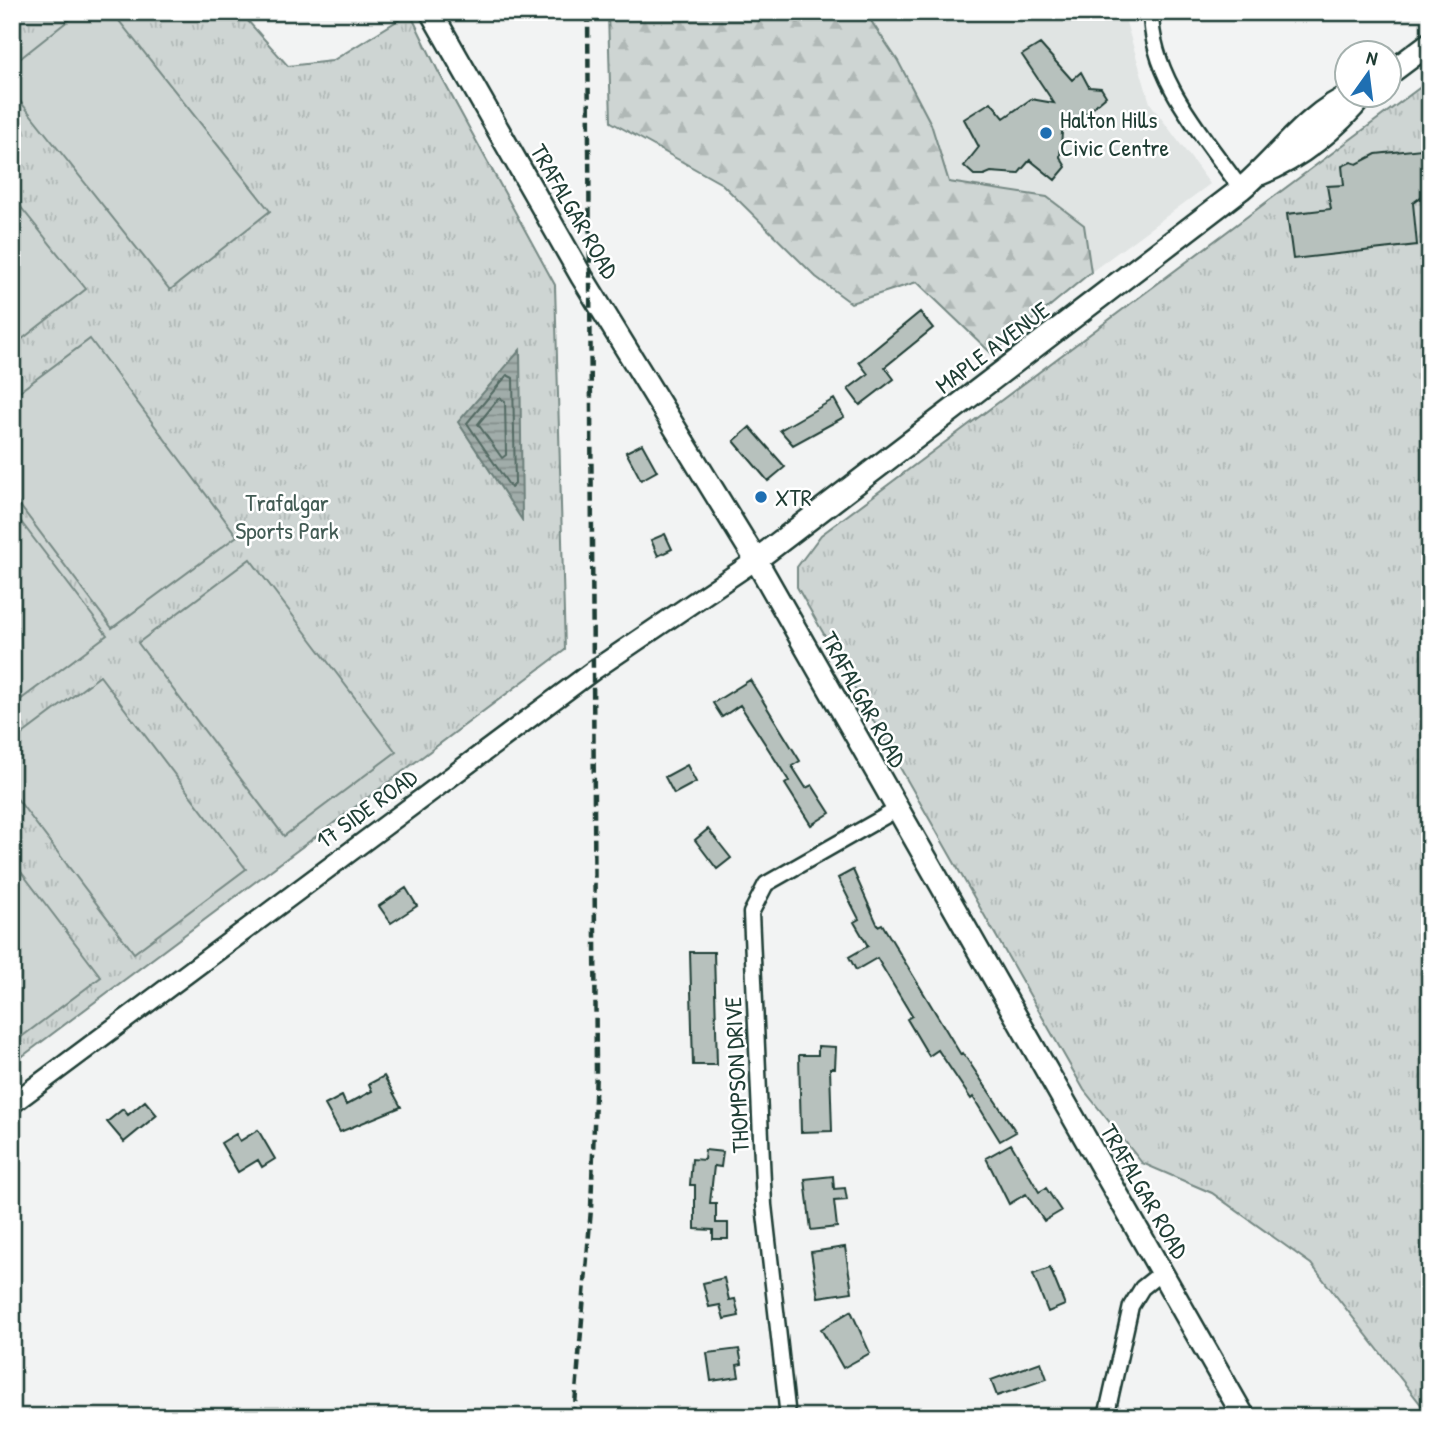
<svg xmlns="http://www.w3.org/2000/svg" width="1442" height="1429" font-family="'Patrick Hand',sans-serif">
  <defs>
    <pattern id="grass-tufts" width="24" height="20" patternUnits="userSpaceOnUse" patternTransform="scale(1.75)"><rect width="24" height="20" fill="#ced5d3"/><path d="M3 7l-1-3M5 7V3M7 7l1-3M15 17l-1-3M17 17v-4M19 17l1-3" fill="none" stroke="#b0b8b6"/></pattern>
    <pattern id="forest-firs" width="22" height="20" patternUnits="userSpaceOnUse" patternTransform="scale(1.75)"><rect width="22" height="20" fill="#ced5d3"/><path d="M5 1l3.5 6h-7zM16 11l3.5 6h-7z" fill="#b0b8b6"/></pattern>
    <pattern id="water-rules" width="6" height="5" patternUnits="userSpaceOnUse" patternTransform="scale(1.75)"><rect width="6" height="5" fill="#a1adaa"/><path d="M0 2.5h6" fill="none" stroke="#838e8b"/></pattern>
  </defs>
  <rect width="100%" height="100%" fill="#f2f3f3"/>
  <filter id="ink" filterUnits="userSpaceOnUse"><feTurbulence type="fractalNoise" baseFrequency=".0143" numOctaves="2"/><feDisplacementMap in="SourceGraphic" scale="14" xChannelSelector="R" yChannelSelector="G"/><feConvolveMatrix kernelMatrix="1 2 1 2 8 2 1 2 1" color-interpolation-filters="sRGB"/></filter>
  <g filter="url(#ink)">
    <path fill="#e0e4e3" d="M865,12H1123L1150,103L1210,184L1091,272L1084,225L1047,197L949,182L931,124L898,61Z"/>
    <path fill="url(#grass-tufts)" stroke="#768984" stroke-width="2" d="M12,12H240L288,66L332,61L410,13L438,71L555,285L565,650L12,1064Z
      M1430,80V1416L1311,1264L1212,1193L1142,1163L1084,1090L797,587V567L821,535Z"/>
    <path fill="url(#forest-firs)" stroke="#768984" stroke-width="2" d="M608,12H865L898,61L931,124L949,182L1047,197L1084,225L1091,272L992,354L917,282L851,303L816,277L722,184L611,122Z"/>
    <path fill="#ced5d3" stroke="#768984" stroke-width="2" d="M79,12H112L270,211L170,290L12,91V65Z
      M12,196L86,289L12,347Z
      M90,339L237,536L112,628L12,495V397Z
      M12,510L107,635L12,706Z
      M250,559L396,752L284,836L138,643Z
      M100,676L246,869L134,953L12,792V742Z
      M12,860L101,977L12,1044Z"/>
    <path fill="url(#water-rules)" stroke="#6d807b" stroke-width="2" d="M520,350L522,519V520L458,422Z"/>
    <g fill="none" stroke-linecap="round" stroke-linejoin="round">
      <path stroke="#536a63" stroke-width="2" d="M507,375L513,378L515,484L511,488L467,423Z
        M499,398L505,401L506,455L502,458L478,424Z"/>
    </g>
    <path fill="#b7c1bd" stroke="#1f3d34" stroke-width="2" d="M1040,44L1072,80L1081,72L1089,87L1101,88L1106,96L1076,122L1063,121L1060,157L1066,167L1055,180L1030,160L1018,174L991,172L984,175H974L964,166L979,147L964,119L991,102L1004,118L1031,99L1054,103L1022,55Z
      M1421,149L1426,193L1413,203L1417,245L1293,259L1287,214L1331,209L1327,186L1344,185L1342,166L1351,162L1357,164L1376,154Z
      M920,312L933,328L885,367L894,379L860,405L848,389L868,374L859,362Z
      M834,399L844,417L793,445L780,430Z
      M750,427L785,467L768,481L734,441Z
      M642,444L657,471L641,480L626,452Z
      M665,534L672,549L658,556L651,540Z
      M750,680L800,761L792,766L806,788L812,785L830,813L811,825L785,784L789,781L740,705L722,717L713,703Z
      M687,765L696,782L674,794L665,777Z
      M708,829L731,858L717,869L695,840Z
      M853,870L878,926L882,924L961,1055L963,1053L1016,1132L1000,1141L973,1097L971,1099L938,1050L929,1056L907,1019L912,1016L877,958L856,970L849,957L868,946L854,922L859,919L838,878Z
      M406,888L417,906L391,923L379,906Z
      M690,952H714L717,1065H693Z
      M818,1046L836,1047L835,1068H830L832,1131L801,1132L799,1055H818Z
      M384,1076L401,1107L340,1132L325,1105L342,1096L346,1105L372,1091L369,1084Z
      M145,1101L157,1115L124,1142L107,1122L123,1109L128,1115Z
      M258,1130L275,1159L262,1167L258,1160L238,1172L221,1143L236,1134L240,1141Z
      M1011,1144L1039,1192L1046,1188L1061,1211L1044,1221L1026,1194L1009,1204L986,1158Z
      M705,1150L723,1152L721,1167L714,1166L710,1203H716V1223H728V1239H713V1230L695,1229V1185H690L692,1159L704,1160Z
      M833,1176L834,1189L845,1188L847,1200L834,1201L837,1227L811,1230L805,1179Z
      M845,1247L852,1292L818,1297L811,1252Z
      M1050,1268L1065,1305L1048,1312L1033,1274Z
      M724,1278L729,1300L735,1299L739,1316L724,1319L720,1305L709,1307L703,1283Z
      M851,1311L870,1353L843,1368L821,1329Z
      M739,1349L742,1364L737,1365L739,1377L711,1381L707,1353Z
      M1041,1362L1047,1379L997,1396L991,1380Z"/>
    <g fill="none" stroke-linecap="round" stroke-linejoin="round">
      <g stroke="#1f3d34" stroke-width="19">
        <path id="minor" d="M1151,12C1151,80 1204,136 1241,189
          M788,1417L764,1205L751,913L766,884L896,810
          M1106,1417L1131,1306L1142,1288L1162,1272"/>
      </g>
      <g stroke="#1f3d34" stroke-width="23">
        <path id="tertiary" d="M12,1104L594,670L756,560"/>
      </g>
      <g stroke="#1f3d34" stroke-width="26">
        <path id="secondary" d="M431,12L582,277L756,560L1244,1417
          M1390,73L1430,43
          M1260,174C1300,158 1337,128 1364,94
          M756,560L1241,189C1278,158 1306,114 1353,94"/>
      </g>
      <use href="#minor" stroke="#fff" stroke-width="14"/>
      <use href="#tertiary" stroke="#fff" stroke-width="18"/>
      <use href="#secondary" stroke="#fff" stroke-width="21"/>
      <path stroke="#1f3d34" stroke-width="4.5" stroke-dasharray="10 5" stroke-linecap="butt" d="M574,1417L591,1209L596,1070L588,12"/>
    </g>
  </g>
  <g fill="#1f6fb2" stroke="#fff" stroke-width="2.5">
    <circle cx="1046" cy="133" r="7"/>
    <circle cx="761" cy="497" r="7"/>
  </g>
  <g text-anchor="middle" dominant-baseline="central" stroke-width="5" stroke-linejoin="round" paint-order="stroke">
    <g font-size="24" fill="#1f3d34" stroke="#fff" text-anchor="start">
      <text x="1060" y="119">Halton Hills<tspan x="1060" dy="28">Civic Centre</tspan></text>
      <text x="775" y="497">XTR</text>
    </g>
    <g font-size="24" fill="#1f3d34" stroke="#fff">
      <text transform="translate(575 211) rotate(60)">TRAFALGAR ROAD</text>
      <text transform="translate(992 347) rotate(-37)">MAPLE AVENUE</text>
      <text transform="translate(864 699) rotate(61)">TRAFALGAR ROAD</text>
      <text transform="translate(366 808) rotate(-36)">17 SIDE ROAD</text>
      <text transform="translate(736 1075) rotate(-93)">THOMPSON DRIVE</text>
      <text transform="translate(1145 1191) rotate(60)">TRAFALGAR ROAD</text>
    </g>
    <g font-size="24" fill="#425b54" stroke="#fff">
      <text x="287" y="502">Trafalgar<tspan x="287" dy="28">Sports Park</tspan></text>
    </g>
  </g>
  <rect width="1442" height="1429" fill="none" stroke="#fff" stroke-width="42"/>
  <rect x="21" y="21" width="1400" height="1387" fill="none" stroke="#1f3d34" stroke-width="2.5" filter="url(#ink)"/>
  <g transform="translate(1368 74) rotate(14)"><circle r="33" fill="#ffffff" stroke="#a5b1ae" stroke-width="2"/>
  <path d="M0-5L12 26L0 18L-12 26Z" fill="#1f6fb2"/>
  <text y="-10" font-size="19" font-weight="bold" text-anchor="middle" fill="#1f3d34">N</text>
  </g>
</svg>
